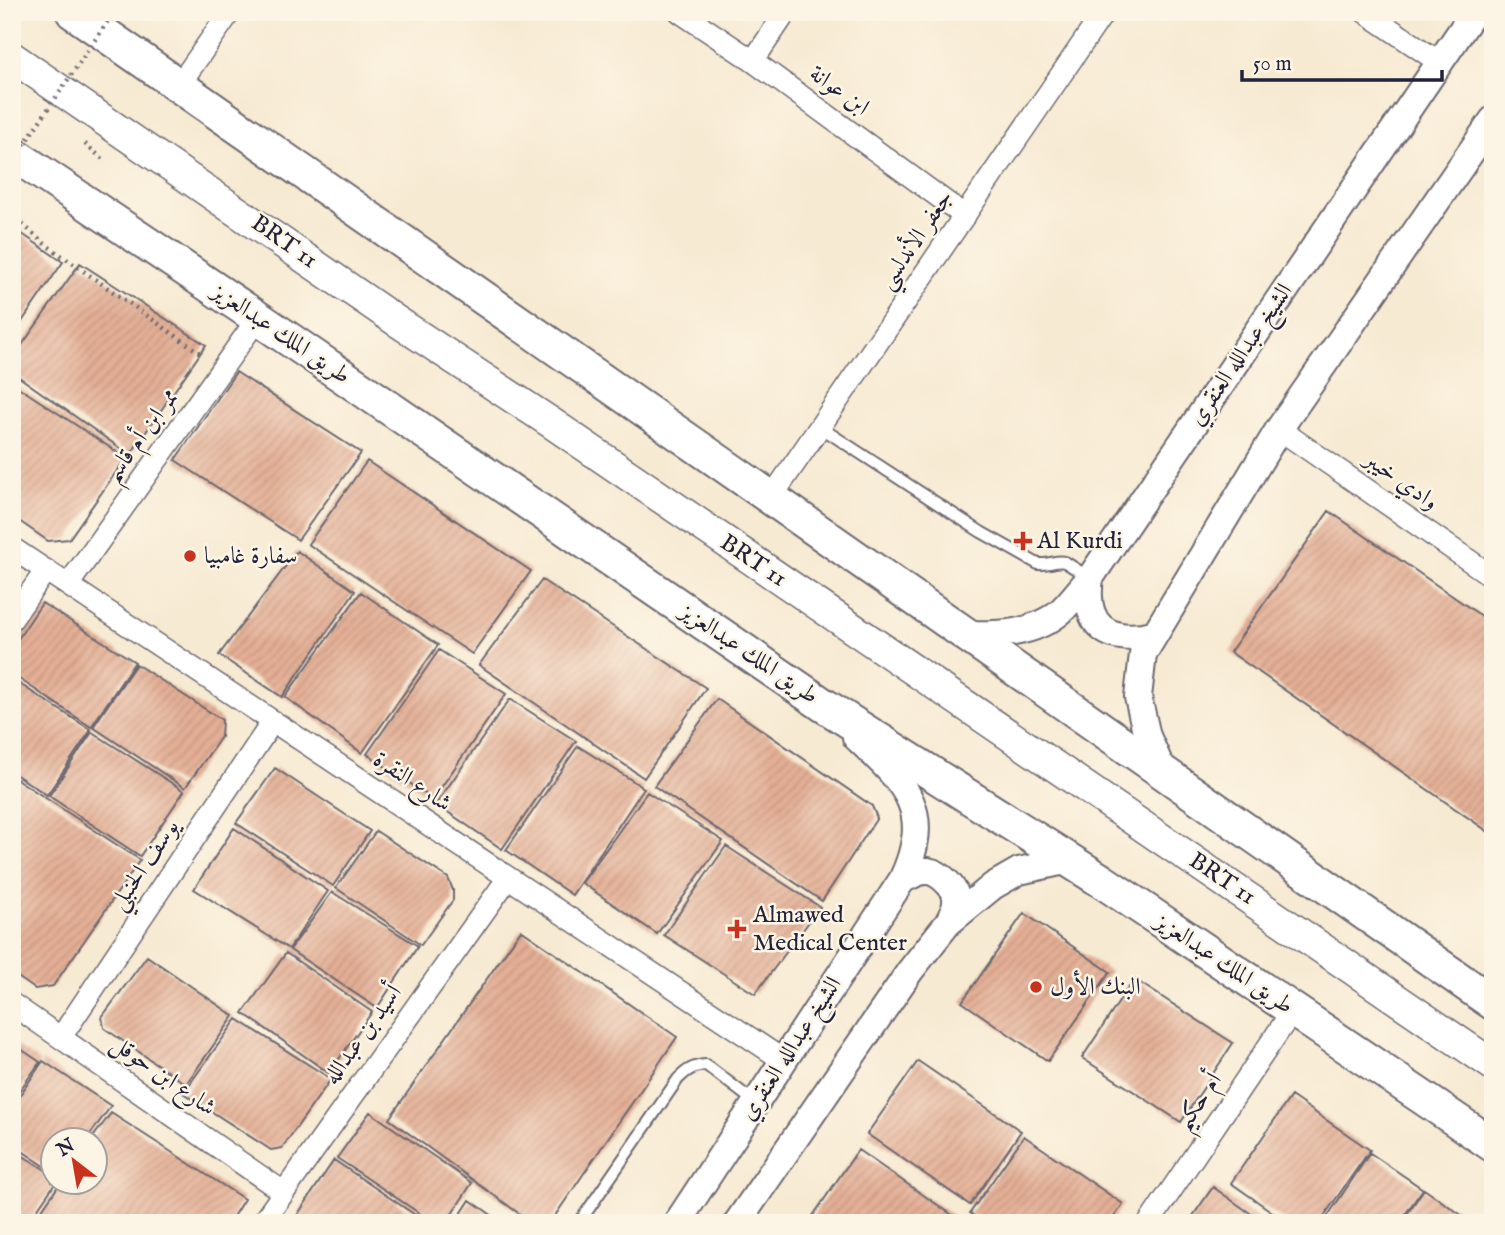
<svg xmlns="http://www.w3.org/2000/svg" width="1505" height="1235" font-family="'IM FELL English',Amiri,serif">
  <defs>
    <pattern id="building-hatch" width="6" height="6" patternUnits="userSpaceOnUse" patternTransform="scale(1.75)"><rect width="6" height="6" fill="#e4af95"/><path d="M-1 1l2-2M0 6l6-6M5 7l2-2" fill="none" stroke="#c39681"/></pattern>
  </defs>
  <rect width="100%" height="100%" fill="#fcf5e5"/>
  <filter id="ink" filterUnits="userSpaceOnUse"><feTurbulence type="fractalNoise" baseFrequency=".0143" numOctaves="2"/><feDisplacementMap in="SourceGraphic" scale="14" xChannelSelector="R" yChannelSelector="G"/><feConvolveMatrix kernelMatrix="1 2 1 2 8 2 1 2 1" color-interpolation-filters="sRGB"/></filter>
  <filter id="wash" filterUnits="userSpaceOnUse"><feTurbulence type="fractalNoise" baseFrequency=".00686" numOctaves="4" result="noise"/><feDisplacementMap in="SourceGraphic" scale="28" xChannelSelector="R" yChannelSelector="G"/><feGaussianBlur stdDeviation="1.57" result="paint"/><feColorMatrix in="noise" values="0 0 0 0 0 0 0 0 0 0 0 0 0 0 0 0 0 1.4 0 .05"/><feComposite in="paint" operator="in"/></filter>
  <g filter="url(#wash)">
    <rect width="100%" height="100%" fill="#f7ead3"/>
    <g id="blocks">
      <path fill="url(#building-hatch)" d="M12,227L63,262L12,336Z
        M80,263L206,345L130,455L12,372V359Z
        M236,372L361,453L298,540L175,460Z
        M12,383L126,458L69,539L48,541L12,516Z
        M367,461L531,571L472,654L308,544Z
        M1329,511L1493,624V835L1230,652Z
        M297,551L355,591L282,697L219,655Z
        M542,580L706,688L644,778L479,665Z
        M361,592L438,645L362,753L285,697Z
        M42,603L135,662L91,727L12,674V648Z
        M439,650L506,694L433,799L367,754Z
        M136,664L222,720L221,737L185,788L93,727Z
        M12,679L91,730L47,795L12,772Z
        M510,699L576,741L502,849L436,804Z
        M717,699L872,806L877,818L822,901L654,786Z
        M92,732L184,791L140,856L49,796Z
        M578,746L644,788L572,895L506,850Z
        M275,768L370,831L333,886L236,823Z
        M12,776L140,860L53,986L35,989L12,973Z
        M647,792L723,841L657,934L582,883Z
        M234,828L328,891L289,949L194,889Z
        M376,831L448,878L453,890V900L421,945L336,888Z
        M726,846L820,907L755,994L664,935Z
        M332,892L418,946L377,1008L290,950Z
        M1024,913L1110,972L1048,1061L962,1002Z
        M521,930L677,1037L550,1223H532L389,1119Z
        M286,953L372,1012L329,1073L243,1013Z
        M147,956L234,1016L186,1084L104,1028L102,1017Z
        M1134,979L1233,1043L1181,1122L1082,1058Z
        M237,1019L331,1079L282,1148L271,1150L183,1093Z
        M12,1043L40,1062L12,1101Z
        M43,1061L111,1106L86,1140H52V1171L12,1144V1107Z
        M918,1061L1021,1131L970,1205L867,1134Z
        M1291,1096L1370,1150L1319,1223H1288L1231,1183Z
        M370,1112L472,1183L446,1223H434L337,1158Z
        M111,1113L244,1199L229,1223H33L61,1182H94V1140H91Z
        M1024,1136L1123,1204L1110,1223H984L970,1213Z
        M12,1149L52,1174V1182H56L28,1223H12Z
        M858,1150L961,1221L960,1223H808Z
        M1370,1153L1423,1189L1399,1223H1323Z
        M334,1160L427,1223H312L298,1214Z
        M1213,1187L1264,1223H1188Z
        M1424,1189L1473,1223H1401Z
        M470,1200L503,1223H455Z"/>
    </g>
  </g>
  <g filter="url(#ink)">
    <use href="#blocks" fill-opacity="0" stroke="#6d6870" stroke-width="2"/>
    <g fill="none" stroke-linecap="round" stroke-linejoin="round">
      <g stroke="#6d6870" stroke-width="14">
        <path id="service" d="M820,427L981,532L1038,564C1048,565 1056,560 1065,562L1090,578
          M579,1223L678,1079C687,1070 693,1066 706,1065L756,1103"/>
      </g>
      <g stroke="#6d6870" stroke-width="24">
        <path id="minor" d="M680,12L753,61L965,216
          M1365,12L1439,62
          M753,61L786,12
          M179,85L230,12
          M1279,429L1493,577
          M771,498L1104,12
          M12,548L783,1060
          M68,585L258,318
          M12,619L46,570
          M12,1004L283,1192
          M61,1037L273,721
          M262,1223L508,878
          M1149,1223L1293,1010"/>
      </g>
      <g stroke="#6d6870" stroke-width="30">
        <path id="tertiary" d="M1090,578C1083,627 1108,644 1154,634
          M964,634C998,635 1032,635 1060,612C1071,602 1080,589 1090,578L1474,12
          M1163,772L1147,736L1138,697L1143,654L1279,429L1493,120
          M902,880C910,876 919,870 928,871C941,873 958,890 956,902C956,909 951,917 948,923
          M677,1223L902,880C935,809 905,784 856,737
          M737,1223L910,971L948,923L993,886L1019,871L1069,860"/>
      </g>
      <g stroke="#6d6870" stroke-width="33">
        <path id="secondary" d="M12,57L395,320L553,424L1493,1065"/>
      </g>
      <g stroke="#6d6870" stroke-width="37">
        <path id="primary" d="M73,12L771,498L1493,1003
          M12,153L258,318L822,704L1102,881L1493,1145"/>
      </g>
      <path stroke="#6d6870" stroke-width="4.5" stroke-dasharray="2 5" stroke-linecap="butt" d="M85,144L104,160
        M12,215L45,244L203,355"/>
      <use href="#service" stroke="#fff" stroke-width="10"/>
      <use href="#minor" stroke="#fff" stroke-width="21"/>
      <use href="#tertiary" stroke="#fff" stroke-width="26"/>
      <use href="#secondary" stroke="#fff" stroke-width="30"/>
      <use href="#primary" stroke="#fff" stroke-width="33"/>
      <path stroke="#6d6870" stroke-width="4.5" stroke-dasharray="2 5" stroke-linecap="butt" d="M12,162L114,12"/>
    </g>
  </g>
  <g fill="#c8321e" stroke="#fcf5e5" stroke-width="2.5">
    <path d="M1019.5 530.5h7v7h7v7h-7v7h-7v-7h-7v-7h7z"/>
    <circle cx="190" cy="556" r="7"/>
    <path d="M733.5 918.5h7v7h7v7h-7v7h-7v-7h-7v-7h7z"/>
    <circle cx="1036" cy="987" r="7"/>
  </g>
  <g text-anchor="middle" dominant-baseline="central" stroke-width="5" stroke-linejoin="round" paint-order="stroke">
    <g font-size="24" fill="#22223b" stroke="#fcf5e5">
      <text transform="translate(839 91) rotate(36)">ابن عوانة</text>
      <text transform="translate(916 240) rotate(-56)">جعفر الأندلسي</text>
      <text transform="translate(284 242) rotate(35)">BRT 11</text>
      <text transform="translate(281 334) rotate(34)">طريق الملك عبدالعزيز</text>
      <text transform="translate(1241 355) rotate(-56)">الشيخ عبدالله العنقري</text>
      <text transform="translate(142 436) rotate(-54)">ممر ابن أم قاسم</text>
      <text transform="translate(1401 481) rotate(35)">وادي خيبر</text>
      <text transform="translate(753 561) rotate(34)">BRT 11</text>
      <text transform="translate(749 654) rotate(34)">طريق الملك عبدالعزيز</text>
      <text transform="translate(412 782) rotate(34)">شارع النقرة</text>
      <text transform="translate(145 865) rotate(-56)">يوسف الحنبلي</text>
      <text transform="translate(1222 879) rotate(34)">BRT 11</text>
      <text transform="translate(1224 964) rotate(34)">طريق الملك عبدالعزيز</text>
      <text transform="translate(363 1035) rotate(-54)">أسيد بن عبدالله</text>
      <text transform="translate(791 1049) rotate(-57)">الشيخ عبدالله العنقري</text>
      <text transform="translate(163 1076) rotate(35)">شارع ابن حوقل</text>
      <text transform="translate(1199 1102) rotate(-56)">أم حكيم</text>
    </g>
    <g font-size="24" fill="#22223b" stroke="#fcf5e5" text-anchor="start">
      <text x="1037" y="541">Al Kurdi</text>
      <text x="204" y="556">سفارة غامبيا</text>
      <text x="753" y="915">Almawed<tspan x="753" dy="28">Medical Center</tspan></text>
      <text x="1050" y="987">البنك الأول</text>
    </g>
  </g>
  <rect width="1505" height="1235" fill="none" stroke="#fcf5e5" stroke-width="42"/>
  <g transform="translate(74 1161) rotate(329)"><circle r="33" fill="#fcf5e5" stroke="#a5a1a1" stroke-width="2"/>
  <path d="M0-5L12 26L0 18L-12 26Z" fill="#c8321e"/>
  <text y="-10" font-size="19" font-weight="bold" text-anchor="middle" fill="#22223b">N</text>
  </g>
  <path d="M1242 70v10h200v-10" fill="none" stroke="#22223b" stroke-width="3.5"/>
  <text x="1253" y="70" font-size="21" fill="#22223b" stroke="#fcf5e5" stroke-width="5" paint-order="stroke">50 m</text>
</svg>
